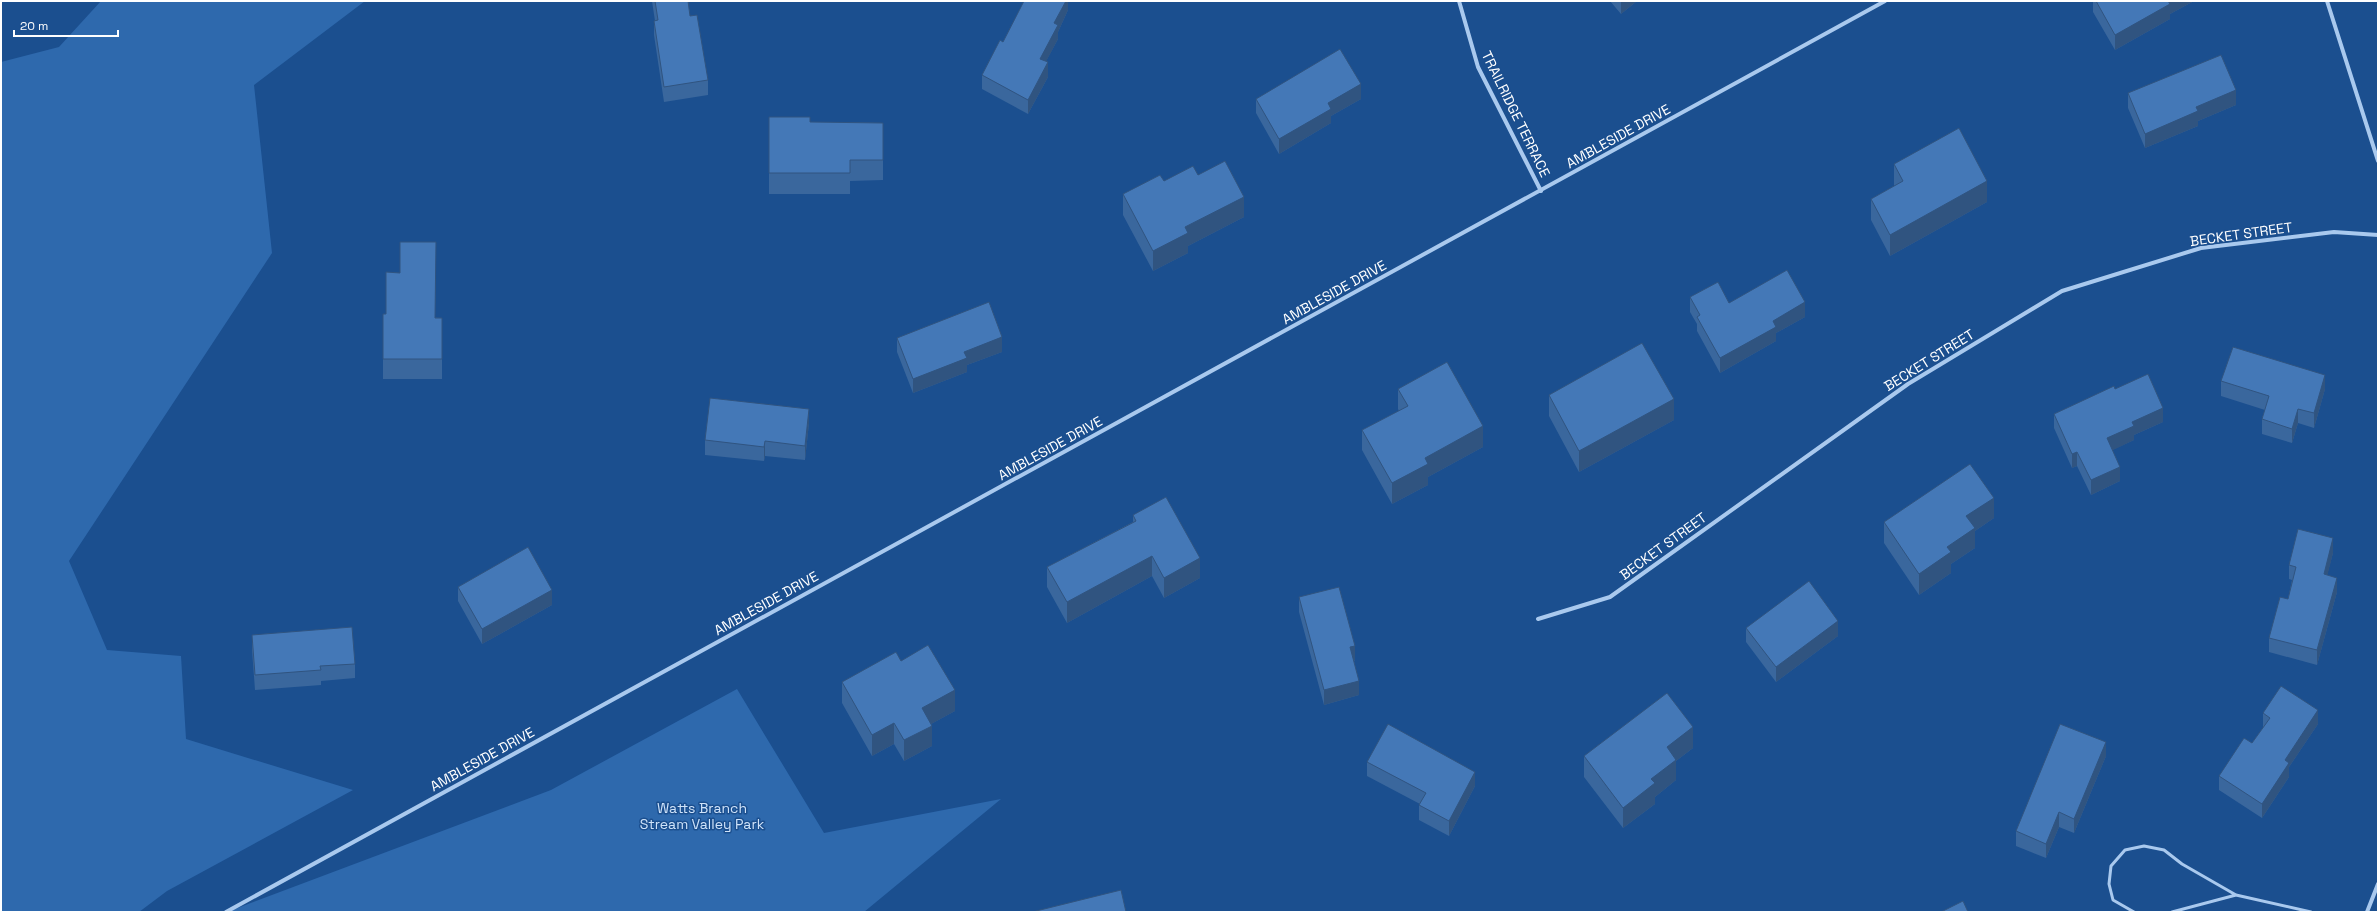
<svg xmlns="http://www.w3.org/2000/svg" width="2379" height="913" font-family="'Space Grotesk',sans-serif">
  <rect width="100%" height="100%" fill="#1b4f8f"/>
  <path fill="#2e69ad" d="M101,1H365L254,85L272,253L69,561L107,650L181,656L186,739L353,790L167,891L139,912H1V62L59,47Z
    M737,689L824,833L1001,799L864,912H227L551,790Z"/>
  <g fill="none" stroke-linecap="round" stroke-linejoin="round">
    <path stroke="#a9c9ee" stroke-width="3" d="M2134,912L2113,900L2109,884L2111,866L2125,850L2144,846L2164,850L2182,864L2236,895L2311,912
      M2172,912L2236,895"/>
    <path stroke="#a9c9ee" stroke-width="4" d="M1459,1L1478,67L1541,191
      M2327,1L2378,161
      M1538,619L1610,597L1908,384L2062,291L2201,248L2334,232L2378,235
      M226,912L1885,1
      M2367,912L2378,884"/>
  </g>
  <path fill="#3a679d" d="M652,1H688L690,16L708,80V95L664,102L654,35V21H655Z
    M1068,1V10L1058,32V39L1046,61L1048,77L1028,114L982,89V75L1003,42Z
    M1610,1H1637L1621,14Z
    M2093,1H2194L2170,14V19L2115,50L2093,12Z
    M2128,93L2236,105L2198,121V126L2145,148L2128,108Z
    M1256,99H1361L1331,116V123L1279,154L1256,113Z
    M769,117L810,122L883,123V180L850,181V194H769Z
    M1894,164L1987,202L1890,256L1871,220V199L1895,186L1894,185Z
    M1198,175L1244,217L1188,246V253L1153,271L1123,215V194L1164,181Z
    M1690,297L1729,303L1805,317L1776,333V341L1720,373L1697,331V324L1690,312Z
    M383,314L442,318V379H383Z
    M897,338L1002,352L967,365V372L913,393L897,352Z
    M2221,381L2325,389L2314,428L2298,423L2292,443L2262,434V419L2265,410L2221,396Z
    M1398,389L1483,447L1428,477V485L1392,504L1362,450V430L1399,411L1398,409Z
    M2115,389L2163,422L2134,435V440L2112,450L2120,481L2091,495L2077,466L2072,468L2054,428V414Z
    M1549,395L1674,420L1579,472L1549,416Z
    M809,423L805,460L765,456L764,461L705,455V440Z
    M1133,515L1200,578L1164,598L1152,576L1067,623L1047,587V567L1133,522Z
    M1994,518L1975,531V548L1951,564V573L1919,595L1884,543V522Z
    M2333,553L2327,575L2337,592L2317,665L2269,652V638L2288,599L2292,580L2289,579V565Z
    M458,587L552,605L482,644L458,601Z
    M1299,597L1355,660L1354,661L1359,695L1324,705L1299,612Z
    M1746,628L1838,636L1776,682L1746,642Z
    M252,635L355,664V678L321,681V685L255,690L252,650Z
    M901,661L955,711L931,724L932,746L904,761L894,744L872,756L842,703V682Z
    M2263,713L2318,724L2289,767V777L2262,818L2219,790V776L2252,743L2263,728Z
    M1693,748L1676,761V780L1655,797V804L1623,828L1584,777V756Z
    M2106,756L2074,833L2059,827L2046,858L2016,846V831Z
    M1367,762L1475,786L1449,836L1419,820V805L1420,804L1367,776Z"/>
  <path fill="#305480" d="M1066,1H1068V10L1058,32V39L1040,73V59L1054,23Z
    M1621,1H1637L1621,14Z
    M2168,1H2194L2170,14V19L2115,50V35Z
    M1048,62V77L1028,114V100Z
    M1361,84V99L1331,116V123L1279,154V139L1328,103Z
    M2236,90V105L2198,121V126L2145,148V134L2196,107Z
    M1987,181V202L1890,256V235Z
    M1244,197V217L1188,246V253L1153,271V251L1185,227Z
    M1805,302V317L1776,333V341L1720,373V358L1773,321Z
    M1002,337V352L967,365V372L913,393V379L964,352Z
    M2325,375V389L2314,428V413Z
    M1674,399V420L1579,472V451Z
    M2163,408V422L2134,435V440L2107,453V438L2132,422Z
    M809,409V423L805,460V446Z
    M2298,409V423L2292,443V429Z
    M1483,426V447L1428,477V485L1392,504V483L1425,458Z
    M765,441V456L764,461V447Z
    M2077,452V466L2072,468V454Z
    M2120,467V481L2091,495V480Z
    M1994,498V518L1975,531V548L1951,564V573L1919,595V574L1947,547L1966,516Z
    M2333,538V553L2324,589V574Z
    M1152,556V576L1067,623V602Z
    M1200,558V578L1164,598V578Z
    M2337,578V592L2317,665V650Z
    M552,590V605L482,644V629Z
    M1838,621V636L1776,682V667Z
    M1355,646V660L1350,662V647Z
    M1359,681V695L1324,705V690Z
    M955,690V711L922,729V708Z
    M2318,710V724L2289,767V777L2262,818V804L2285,760Z
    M894,723V744L872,756V735Z
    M932,726V746L904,761V740Z
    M1693,727V748L1676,761V780L1655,797V804L1623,828V808L1651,779L1667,747Z
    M2106,742V756L2074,833V819Z
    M1475,772V786L1449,836V821Z
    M2059,812V827L2046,858V844Z"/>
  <path fill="#4478b7" stroke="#305480" d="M655,1H688L690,16L697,15L708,80L664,87L654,21L658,20Z
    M1024,1H1066L1054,23L1058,25L1040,59L1048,62L1028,100L982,75L1000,40L1003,42Z
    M2096,1H2168L2170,4L2115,35Z
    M1340,49L1361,84L1328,103L1331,109L1279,139L1256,99Z
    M2221,55L2236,90L2196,107L2198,111L2145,134L2128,93Z
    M769,117H810V122L883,123V160H850V173H769Z
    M1959,128L1987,181L1890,235L1871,199L1903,181L1894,164Z
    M1225,161L1244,197L1185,227L1188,233L1153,251L1123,194L1160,175L1164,181L1193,166L1198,175Z
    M400,242H436L435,318H442V359H383V314H386V272L400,273Z
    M1787,270L1805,302L1773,321L1776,327L1720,358L1697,317L1700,315L1690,297L1718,282L1729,303Z
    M989,302L1002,337L964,352L967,358L913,379L897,338Z
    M1642,343L1674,399L1579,451L1549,395Z
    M2233,347L2325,375L2314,413L2298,409L2292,429L2262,419L2269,396L2221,381Z
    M1447,362L1483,426L1425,458L1428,464L1392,483L1362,430L1408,406L1398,389Z
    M2148,374L2163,408L2132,422L2134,426L2107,438L2120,467L2091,480L2077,452L2072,454L2054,414L2114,386L2115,389Z
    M710,398L809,409L805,446L765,441L764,447L705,440Z
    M1970,464L1994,498L1966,516L1975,528L1947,547L1951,552L1919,574L1884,522Z
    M1166,497L1200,558L1164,578L1152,556L1067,602L1047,567L1136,521L1133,515Z
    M2298,529L2333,538L2324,574L2337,578L2317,650L2269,638L2280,597L2288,599L2296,567L2289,565Z
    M528,547L552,590L482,629L458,587Z
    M1809,581L1838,621L1776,667L1746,628Z
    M1339,587L1355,646L1350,647L1359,681L1324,690L1299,597Z
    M352,627L355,664L320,666L321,670L255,675L252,635Z
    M928,645L955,690L922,708L932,726L904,740L894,723L872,735L842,682L896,652L901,661Z
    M2281,686L2318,710L2285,760L2289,763L2262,804L2219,776L2244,738L2252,743L2270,718L2263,713Z
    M1667,693L1693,727L1667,747L1676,760L1651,779L1655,783L1623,808L1584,756Z
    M1388,724L1475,772L1449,821L1419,805L1426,793L1367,762Z
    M2060,724L2106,742L2074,819L2059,812L2046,844L2016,831Z
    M1121,890L1126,912H1032Z
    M1963,901L1968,912H1941Z"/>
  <g text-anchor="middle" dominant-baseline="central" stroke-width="3" stroke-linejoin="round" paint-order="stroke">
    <g font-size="14" fill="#fff" stroke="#1b4f8f">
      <text transform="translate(1516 114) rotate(64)">TRAILRIDGE TERRACE</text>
      <text transform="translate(1618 136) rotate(-29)">AMBLESIDE DRIVE</text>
      <text transform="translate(2241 234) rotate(-8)">BECKET STREET</text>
      <text transform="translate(1334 292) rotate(-29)">AMBLESIDE DRIVE</text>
      <text transform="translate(1929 360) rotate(-32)">BECKET STREET</text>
      <text transform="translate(1050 448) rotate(-29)">AMBLESIDE DRIVE</text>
      <text transform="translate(1663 546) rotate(-36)">BECKET STREET</text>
      <text transform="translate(766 603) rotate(-29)">AMBLESIDE DRIVE</text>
      <text transform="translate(482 759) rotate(-29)">AMBLESIDE DRIVE</text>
    </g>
    <g font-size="14" fill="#cfe3fa" stroke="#1b4f8f">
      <text x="702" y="808">Watts Branch<tspan x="702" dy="16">Stream Valley Park</tspan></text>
    </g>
  </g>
  <rect width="2379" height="913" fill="none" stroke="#ffffff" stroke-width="4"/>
  <path d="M14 30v6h104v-6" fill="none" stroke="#ffffff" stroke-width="2"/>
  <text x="20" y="30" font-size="12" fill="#ffffff" stroke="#1b4f8f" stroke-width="3" paint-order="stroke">20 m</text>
</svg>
